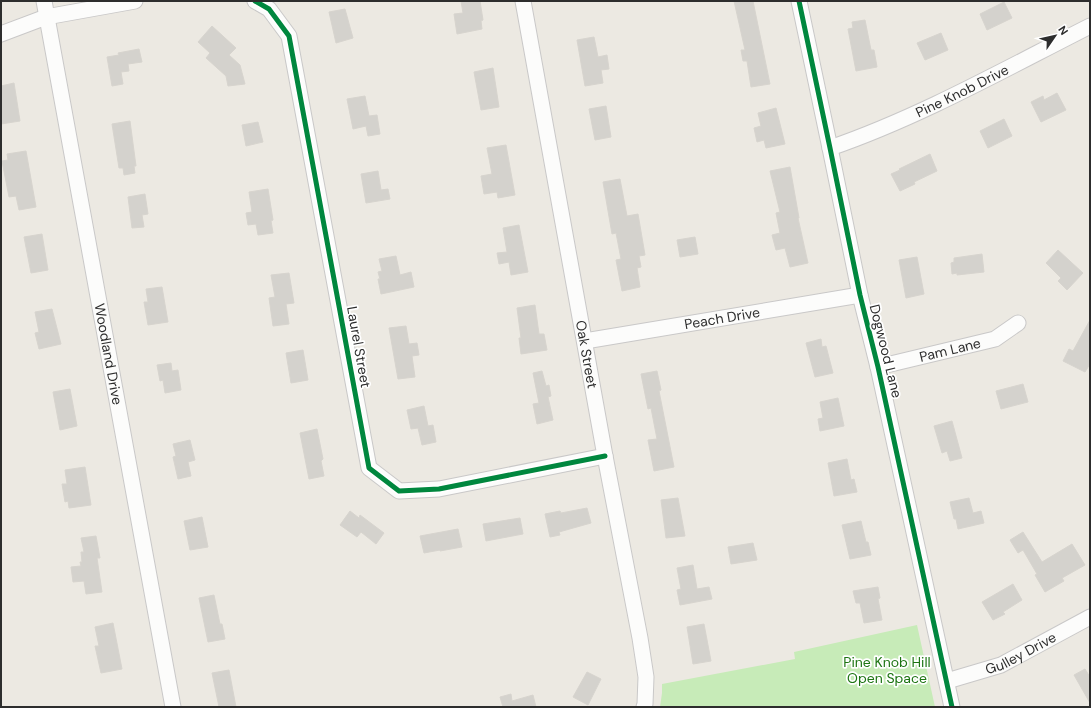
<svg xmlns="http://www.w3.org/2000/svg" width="1091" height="708" font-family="'DM Sans',sans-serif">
  <rect width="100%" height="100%" fill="#ece9e2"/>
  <path fill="#c7ebb8" d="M917,625L935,707H660L662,693V684L795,659L794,652Z"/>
  <path fill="#d4d2cd" stroke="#d7d4ce" d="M461,1H480L483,20L481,21L482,29L457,34L454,14L463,13Z
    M734,1H753L770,84L751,87L747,61H743L741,50H745Z
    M1004,2L1012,18L987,30L980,14Z
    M345,9L353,38L336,43L329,12Z
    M865,20L871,50H874L877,67L856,71L848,29L853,28L852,22Z
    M212,26L236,48L229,55L240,65L245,84L228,86L226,76L206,58L210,53L198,42Z
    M941,33L948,50L925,60L917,43Z
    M594,37L598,57L607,55L609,69L601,70L603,83L585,86L577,40Z
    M139,49L142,62L128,64L129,71L121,72L123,84L112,86L107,57L119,55L118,53Z
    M493,68L499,107L481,110L474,72Z
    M14,83L20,121L1,124V86Z
    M1057,93L1066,110L1041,122L1031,102L1043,96L1044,100Z
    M365,96L369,116L377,115L380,134L368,136L366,126L353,129L347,99Z
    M606,106L611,137L595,140L589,109Z
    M776,108L785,144L766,148L764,140L757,142L754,128L761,126L758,113Z
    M1004,119L1012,136L988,148L980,131Z
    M130,121L136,166H134L135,173L124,175L123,168H119L112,124Z
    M258,122L263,142L246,146L242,125Z
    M506,145L515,195L498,198L497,192L484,194L481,176L492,174L487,148Z
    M26,151L36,207L19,210L16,196L9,197L2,161L8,160L7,154Z
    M930,154L937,171L914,182L915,184L900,191L891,174L900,170L899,169Z
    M790,167L799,218H798L808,263L790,267L785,248L776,250L772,235L780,233L776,213L780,212L770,171Z
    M378,171L381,190L388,189L390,199L366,203L361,174Z
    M620,179L627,216L638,214L645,255L639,256L641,267L637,268L640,287L622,291L616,260L621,259L616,233L612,234L603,182Z
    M268,189L273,220L271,221L273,233L258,235L256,224L248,225L246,213L252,212L249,192Z
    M145,194L148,214L142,215L144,227L132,228L128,197Z
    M519,225L528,272L511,275L509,262L499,264L497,253L507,252L503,228Z
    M42,234L48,270L31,273L24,237Z
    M695,237L698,254L680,257L677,240Z
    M1058,250L1083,273L1067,290L1058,281L1061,278L1046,263Z
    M982,254L984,272L957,275V273L952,274L951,263L954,262V258Z
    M396,256L400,275L411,272L414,287L381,294L378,279H380L378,272L382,271L379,259Z
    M917,257L924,294L906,298L899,260Z
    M289,273L294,303L286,304L289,324L273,326L269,298L275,297L271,275Z
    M162,287L168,322L148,325L144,302H148L146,289Z
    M535,305L539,334H544L547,350L521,354L519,338H521L517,308Z
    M52,309L61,344L39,349L35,333L39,332L35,312Z
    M1090,320V364L1085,372L1063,361L1069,349L1073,351Z
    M406,326L409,344L417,343L419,355L412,356L415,377L398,379L389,328Z
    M821,339L822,347L826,346L833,373L815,377L806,343Z
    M303,350L308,380L291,383L286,353Z
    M171,363L172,371L178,370L181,390L165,393L163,380L160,381L157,365Z
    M542,371L546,386L549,385L551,396L548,397L553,420L537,424L533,404L539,403L533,373Z
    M657,371L661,390L659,391L674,467L654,471L648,440L657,439L651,408L648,409L641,374Z
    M1023,384L1028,402L1001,409L996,391Z
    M70,389L77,426L60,430L53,392Z
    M838,398L844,426L820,431L818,419L823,418L820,402Z
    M424,406L428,426L433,425L436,442L422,445L418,428L411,429L407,410Z
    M952,421L962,458L950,461L947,451L942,453L934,426Z
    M317,429L323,459L321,461L324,476L309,479L300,433Z
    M190,440L195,460L188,462L191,476L178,479L173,457L176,456L173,444Z
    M847,459L851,480L854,479L857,492L834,496L828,463Z
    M85,467L91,505L69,508L68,501L65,502L62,484H67L65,470Z
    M678,498L685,536L666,538L661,500Z
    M969,498L973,513L981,511L984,523L958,529L956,519H954L950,502Z
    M587,508L591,523L559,532L560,535L550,537L545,514L560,511L561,513Z
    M350,511L359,518L360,515L384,533L376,544L361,532L357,537L340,525Z
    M202,517L208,547L190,550L184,521Z
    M520,518L523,534L486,541L483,524Z
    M861,521L866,542H868L871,555L850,559L842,525Z
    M458,529L462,547L440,551V550L424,553L420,536Z
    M1023,532L1042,562L1072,544L1085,565L1062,578L1064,581L1045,592L1035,575L1037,574L1023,550L1018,553L1010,540Z
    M96,536L100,558H97L102,592L86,594L84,581L73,582L71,567L81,566L80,562H82L81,552H84L81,538Z
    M753,543L757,560L731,564L728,547Z
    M693,565L697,589L709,587L712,599L680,605L677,590L681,589L677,568Z
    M1013,584L1022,600L1003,612L1005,614L993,620L982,602Z
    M878,587L880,598L878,599L882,620L864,623L860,603H856L853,591Z
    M214,595L220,624H222L225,639L208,642L199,598Z
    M113,623L122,669L101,673L95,646H99L95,627Z
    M704,624L711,661L693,664L687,627Z
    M1085,669L1090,677V703L1074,675Z
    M229,670L236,707H219L212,673Z
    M587,672L601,679L588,705L573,697Z
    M511,694L512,701L533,695L536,707H503L500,697Z"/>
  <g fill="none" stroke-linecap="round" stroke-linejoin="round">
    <g stroke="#c9c8c8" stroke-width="17">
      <g id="minor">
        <path id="s1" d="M44,1L173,707"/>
        <path d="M255,1L269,9L289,36L369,468L399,491L439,489L605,456"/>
        <path id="s2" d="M523,1L605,456L640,638L646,677L645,704L644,707"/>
        <path d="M799,1L830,148L860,295L878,367L952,707"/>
        <path d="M1,34L46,17L135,1"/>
        <path id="s3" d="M830,148C920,117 1005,69 1090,26"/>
        <path id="s4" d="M585,341L860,295"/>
        <path id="s5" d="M878,367L995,339L1018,323"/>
        <path id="s6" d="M947,681L1001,665L1090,617"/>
      </g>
    </g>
    <use href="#minor" stroke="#fcfcfb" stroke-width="15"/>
    <g stroke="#fff" stroke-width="8">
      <path id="cycleway" d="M255,1L269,9L289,36L369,468L399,491L439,489L605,456
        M799,1L830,148L860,295L878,367L952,707"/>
    </g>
    <use href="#cycleway" stroke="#00873e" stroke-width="5"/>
  </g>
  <g text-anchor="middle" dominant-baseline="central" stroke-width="3.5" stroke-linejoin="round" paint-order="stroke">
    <g font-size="14" fill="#2d2d2d" stroke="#fff">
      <text stroke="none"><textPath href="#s3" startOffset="144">Pine Knob Drive</textPath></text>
      <text stroke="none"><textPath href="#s4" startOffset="139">Peach Drive</textPath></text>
      <text transform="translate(359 347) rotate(80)">Laurel Street</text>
      <text stroke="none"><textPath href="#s5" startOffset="74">Pam Lane</textPath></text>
      <text transform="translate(886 351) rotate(76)">Dogwood Lane</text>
      <text stroke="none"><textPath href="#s1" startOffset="359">Woodland Drive</textPath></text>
      <text stroke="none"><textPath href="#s2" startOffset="359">Oak Street</textPath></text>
      <text stroke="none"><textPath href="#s6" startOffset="79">Gulley Drive</textPath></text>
    </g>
    <g font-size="14" fill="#1c7412" stroke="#fff">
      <text x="887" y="662">Pine Knob Hill<tspan x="887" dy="16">Open Space</tspan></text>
    </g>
  </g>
  <rect width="1091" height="708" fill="none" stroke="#2d2d2d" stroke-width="4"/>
  <g transform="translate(1055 36) rotate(56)" stroke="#ffffff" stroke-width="3" paint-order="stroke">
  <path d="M0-3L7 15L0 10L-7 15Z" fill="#2d2d2d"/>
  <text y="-6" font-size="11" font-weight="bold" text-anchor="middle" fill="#2d2d2d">N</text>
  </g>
</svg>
